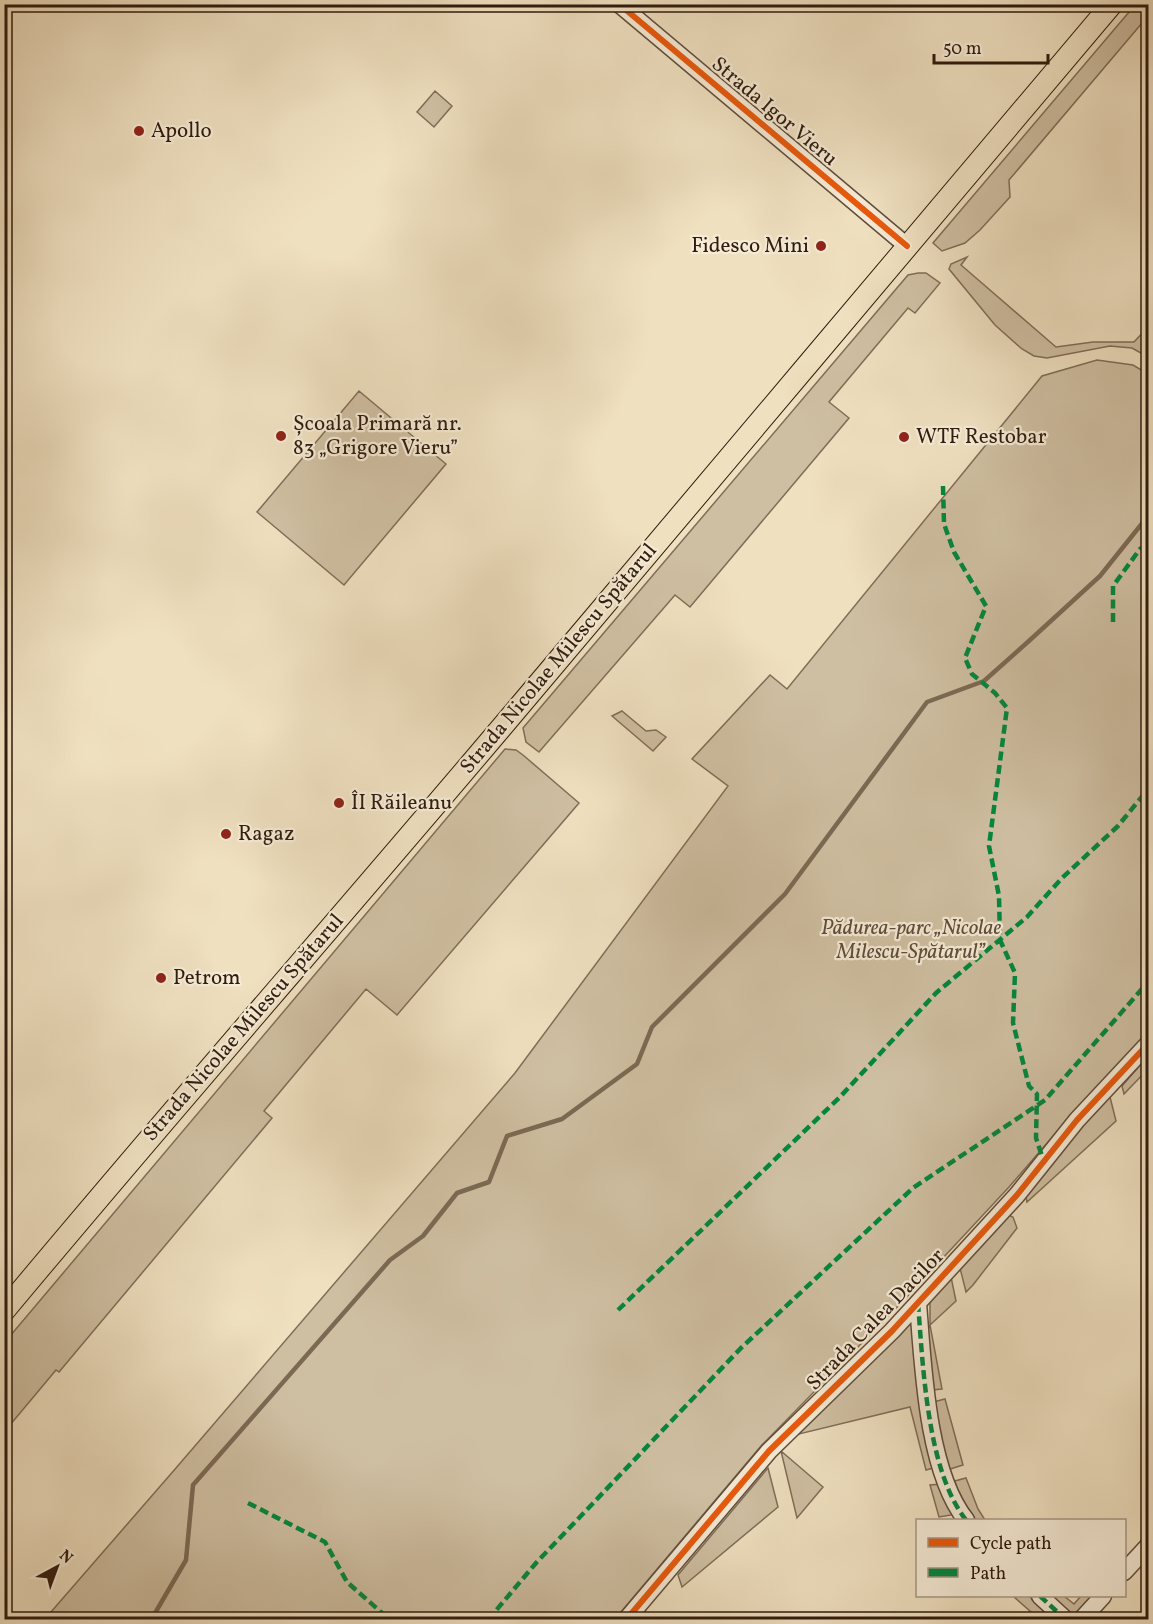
<svg xmlns="http://www.w3.org/2000/svg" width="1153" height="1624" font-family="Vollkorn,serif">
  <rect width="100%" height="100%" fill="#efe0c0"/>
  <filter id="stains"><feTurbulence type="fractalNoise" baseFrequency=".00333" numOctaves="4"/><feColorMatrix values="0 0 0 0 .2 0 0 0 0 .09 0 0 0 0 .02 0 0 0 .5 -.17"/></filter>
  <radialGradient id="worn" r=".72"><stop offset=".6" stop-color="#630" stop-opacity="0"/><stop offset="1" stop-color="#630" stop-opacity=".3"/></radialGradient>
  <path fill="#cfbfa2" stroke="#806d58" stroke-width="1.5" d="M1135,5H1148V16L1009,180L1010,197L980,230L965,243L942,251L933,243Z
    M435,91L452,106L434,127L417,112Z
    M967,257L961,265L1056,347L1093,342H1134L1148,327V357L1132,348L1110,346L1047,358L1034,356L1022,349L995,325L949,269L951,264Z
    M918,273H926L940,283L915,313L908,308L829,402L849,418L690,607L675,595L539,752L526,742L523,728L908,275Z
    M1097,360L1133,365L1148,374V1034L1076,1110L1009,1187L903,1301L761,1446L615,1619L44,1620L176,1468L515,1073L728,786L692,759L770,675L787,689L1042,376Z
    M359,391L446,464L344,585L257,512Z
    M622,711L646,731L656,730L666,737L653,751L612,716Z
    M505,749L516,750L523,755L579,803L397,1015L366,989L264,1111L272,1118L59,1372L56,1370L5,1431V1342Z
    M1148,1056V1069L1124,1094L1122,1086Z
    M1109,1093L1116,1121L1027,1202L1025,1191Z
    M1008,1215L1013,1217L1017,1228L973,1285L966,1292L960,1268Z
    M951,1277L956,1301L930,1325L942,1389L932,1390L927,1332L930,1325V1302Z
    M913,1319L937,1467L926,1470L910,1407L795,1435Z
    M945,1399L963,1465L947,1470L933,1402Z
    M781,1451L823,1487L797,1518Z
    M768,1468L778,1507L682,1587L678,1575Z
    M966,1478L978,1509L985,1520H973L951,1482Z
    M942,1484L957,1514L939,1517L930,1485Z
    M1013,1596H1029L1053,1619H1039Z
    M1047,1596H1064L1074,1604L1081,1596H1095L1073,1619Z"/>
  <g fill="none" stroke-linecap="round" stroke-linejoin="round">
    <path stroke="#7c6954" stroke-width="4.5" d="M151,1620L186,1560L193,1485L390,1260L423,1236L457,1193L489,1182L507,1136L562,1119L637,1064L652,1027L785,894L927,702L984,681L1030,640L1100,576L1148,516"/>
    <g stroke="#604c3a" stroke-width="19">
      <path id="minor" d="M619,4L907,246
        M918,1303C923,1366 927,1471 966,1520
        M1124,1572L1148,1546
        M1040,1596L1066,1620
        M626,1620L769,1451L892,1331L1017,1195L1077,1120L1148,1044
        M1081,1620L1103,1596"/>
    </g>
    <g stroke="#301b0d" stroke-width="23">
      <path id="major" d="M4,1311C168,1114 336,923 501,728C705,487 908,245 1112,4"/>
    </g>
    <use href="#minor" stroke="#f5ebd6" stroke-width="16"/>
    <use href="#major" stroke="#efe0c0" stroke-width="21"/>
    <path stroke="#00873e" stroke-width="4.5" stroke-dasharray="9 4.5" stroke-linecap="butt" d="M943,486L944,524L954,552L986,606L965,658L972,674L995,693L1007,708L989,846L999,896L1000,940L1015,973L1013,1023L1029,1086L1037,1094L1036,1138L1044,1162
      M1113,622V586L1140,549L1148,544
      M918,1303C923,1366 927,1471 966,1520
      M618,1310L839,1098L936,993L1027,917L1062,878L1118,826L1148,789
      M248,1503L325,1542L347,1582L390,1620
      M1040,1596L1066,1620
      M488,1620L536,1563L741,1348L913,1188L1045,1100L1148,982"/>
    <g stroke="#f5ebd6" stroke-width="10">
      <path id="cycleway" d="M619,4L907,246
        M626,1620L769,1451L892,1331L1017,1195L1077,1120L1148,1044"/>
    </g>
    <use href="#cycleway" stroke="#e8590c" stroke-width="6"/>
  </g>
  <g fill="#8f2418" stroke="#f5ebd6" stroke-width="2">
    <circle cx="139" cy="131" r="6"/>
    <circle cx="821" cy="246" r="6"/>
    <circle cx="281" cy="436" r="6"/>
    <circle cx="904" cy="437" r="6"/>
    <circle cx="339" cy="803" r="6"/>
    <circle cx="226" cy="834" r="6"/>
    <circle cx="161" cy="978" r="6"/>
  </g>
  <g text-anchor="middle" dominant-baseline="central" stroke-width="4.5" stroke-linejoin="round" paint-order="stroke">
    <g font-size="21" fill="#301b0d" stroke="#f5ebd6">
      <text transform="translate(774 112) rotate(40)">Strada Igor Vieru</text>
      <text transform="translate(559 659) rotate(-50)">Strada Nicolae Milescu Spătarul</text>
      <text transform="translate(244 1028) rotate(-49)">Strada Nicolae Milescu Spătarul</text>
      <text transform="translate(876 1320) rotate(-46)">Strada Calea Dacilor</text>
    </g>
    <g font-size="21" fill="#301b0d" stroke="#f5ebd6" text-anchor="start">
      <text x="151" y="131">Apollo</text>
      <text x="809" y="246" text-anchor="end">Fidesco Mini</text>
      <text x="293" y="424">Școala Primară nr.<tspan x="293" dy="24">83 „Grigore Vieru”</tspan></text>
      <text x="916" y="437">WTF Restobar</text>
      <text x="351" y="803">ÎI Răileanu</text>
      <text x="238" y="834">Ragaz</text>
      <text x="173" y="978">Petrom</text>
    </g>
    <g font-size="21" font-style="italic" fill="#604c3a" stroke="#f5ebd6">
      <text x="911" y="928">Pădurea-parc „Nicolae<tspan x="911" dy="24">Milescu-Spătarul”</tspan></text>
    </g>
  </g>
  <rect width="1153" height="1624" fill="none" stroke="#efe0c0" stroke-width="24"/>
  <rect x="6" y="6" width="1141" height="1612" fill="none" stroke="#301b0d" stroke-width="3"/>
  <rect x="12" y="12" width="1129" height="1600" fill="none" stroke="#301b0d" stroke-width="1.5"/>
  <rect x="916" y="1519" width="210" height="78" fill="#f5ebd6" stroke="#a69886" stroke-width="1.5"/>
  <rect x="928" y="1538" width="30" height="9" fill="#e8590c" stroke="#a69886" stroke-width="1.5"/>
  <text x="970" y="1549" font-size="18" fill="#301b0d">Cycle path</text>
  <rect x="928" y="1568" width="30" height="9" fill="#00873e" stroke="#a69886" stroke-width="1.5"/>
  <text x="970" y="1579" font-size="18" fill="#301b0d">Path</text>
  <g transform="translate(57 1567) rotate(41)" stroke="#f5ebd6" stroke-width="4.5" paint-order="stroke">
  <path d="M0-4.5L10 22L0 15L-10 22Z" fill="#301b0d"/>
  <text y="-9" font-size="16" font-weight="bold" text-anchor="middle" fill="#301b0d">N</text>
  </g>
  <path d="M934 54v9h114v-9" fill="none" stroke="#301b0d" stroke-width="3"/>
  <text x="943" y="54" font-size="18" fill="#301b0d" stroke="#f5ebd6" stroke-width="4.5" paint-order="stroke">50 m</text>
  <rect width="100%" height="100%" filter="url(#stains)"/>
  <rect width="100%" height="100%" fill="url(#worn)"/>
</svg>
